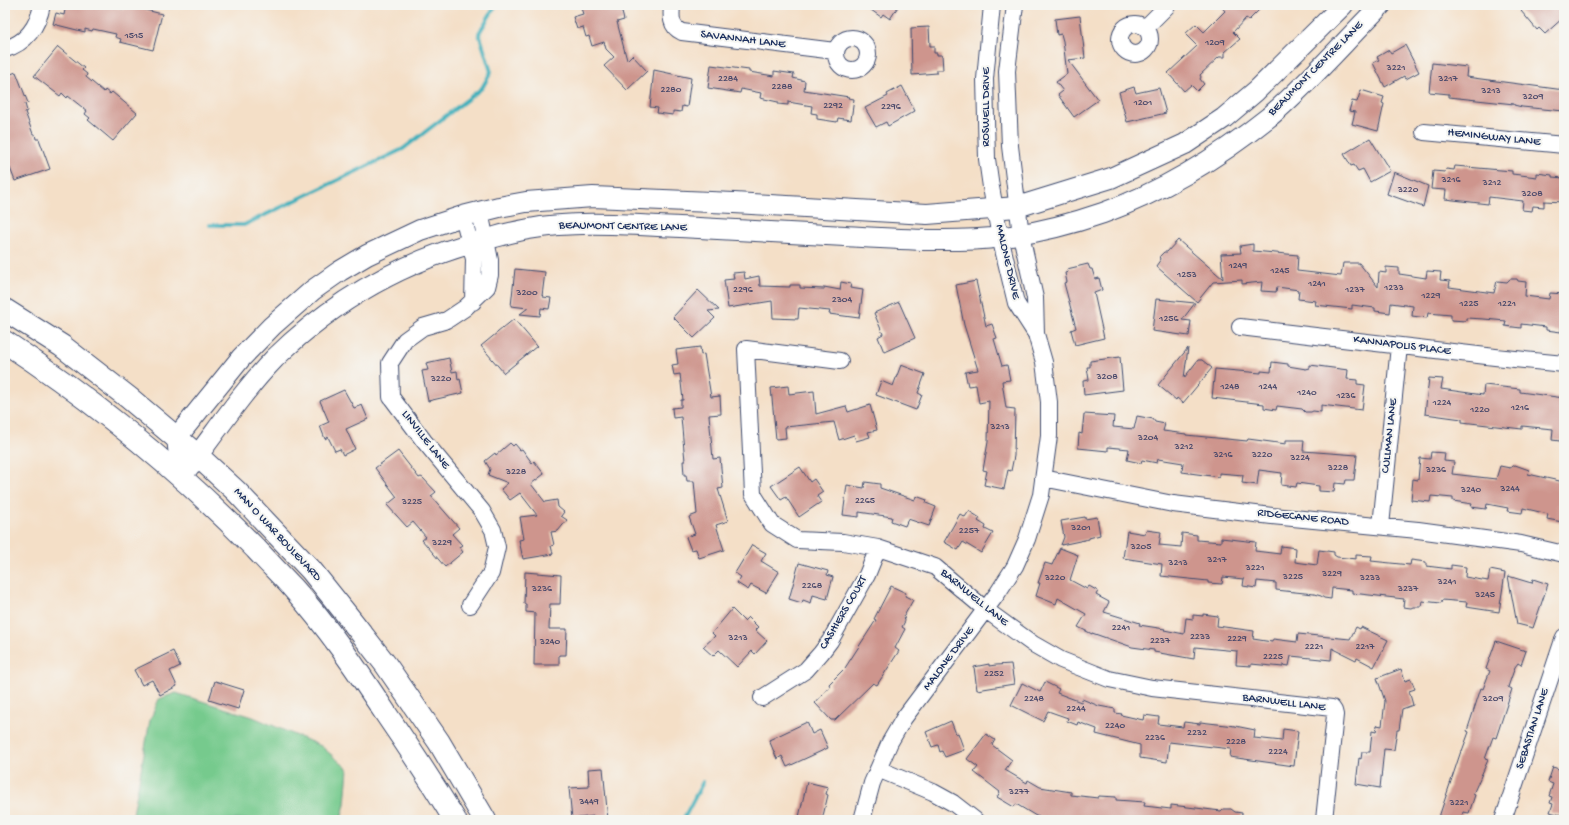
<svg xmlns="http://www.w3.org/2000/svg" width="1569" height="825" font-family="'Gochi Hand',sans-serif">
  <rect width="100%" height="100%" fill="#f6f6f2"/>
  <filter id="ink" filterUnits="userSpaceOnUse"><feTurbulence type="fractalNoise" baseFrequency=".025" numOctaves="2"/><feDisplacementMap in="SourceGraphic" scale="8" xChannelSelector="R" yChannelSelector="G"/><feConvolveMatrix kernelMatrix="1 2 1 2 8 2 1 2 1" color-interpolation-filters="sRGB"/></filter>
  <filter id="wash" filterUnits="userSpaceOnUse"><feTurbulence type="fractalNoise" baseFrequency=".012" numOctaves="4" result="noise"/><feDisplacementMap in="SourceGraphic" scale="16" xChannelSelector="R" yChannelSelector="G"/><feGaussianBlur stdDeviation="0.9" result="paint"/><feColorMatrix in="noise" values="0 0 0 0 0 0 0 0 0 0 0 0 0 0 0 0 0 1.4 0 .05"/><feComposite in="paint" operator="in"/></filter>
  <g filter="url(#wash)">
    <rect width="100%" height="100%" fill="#f4dfc7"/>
    <path fill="#76ca8d" stroke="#487c76" d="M176,693L253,717L321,746L348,769L345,804L341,820H132L150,720L159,699Z"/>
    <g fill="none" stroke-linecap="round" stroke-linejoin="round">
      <path stroke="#41b0bc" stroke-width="4" d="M210,225H244L403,149L482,88L491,72L479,33L496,5
        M683,820L703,782"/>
    </g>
    <g id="blocks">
      <path fill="#ce958d" d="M66,5H105L123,9L124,8L129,9L130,6L162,14L153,50L120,42L121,39L115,37L116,34L93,29L92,31L85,29V32L53,24L56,13L64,15Z
        M580,5H599V8L607,5L608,8L620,5L624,20L617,22L627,60L632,55L647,71L627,90L604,66L614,57L606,49L604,42L592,46L589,36L586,37L583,27L577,29L573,17L583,14Z
        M864,5H899L890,19L883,14L881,17Z
        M1220,5H1264L1249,20L1246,18L1233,32L1240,39L1225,52V57H1219L1200,75L1201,77L1200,79L1204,84L1197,91L1191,85L1184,91L1168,73L1197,46L1185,34L1196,24L1204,32L1225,11Z
        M1527,5H1564V17L1545,34L1539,28L1537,30L1521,11Z
        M1080,16L1085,58L1068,60L1098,100L1074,117L1058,95L1063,91L1056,82L1067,74L1063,41L1061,34L1057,35L1055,19Z
        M929,27L930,46H934V53H937V55H942L943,70H937V73L912,75L911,28Z
        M1405,45L1419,72L1406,79L1404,76L1385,87L1373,63L1379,60L1377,57L1389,50L1391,53Z
        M58,47L84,68L82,70L87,74L86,77L104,92L105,90L110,94L112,92L137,113L113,141L88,120L90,118L85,114L87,111L68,96L67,98L62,93L60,96L34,76Z
        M1432,63L1467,67L1466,77L1564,90V111L1522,107L1514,105V104L1449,97V94L1429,92Z
        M711,65L749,70V72L774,76V71L794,74L793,78L805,81L804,90L849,97L848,98L854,99L851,120L838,118L837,122L817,119V114L811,113L812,106L788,102V105L778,104V102L760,98L761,93L741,89L740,93L708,88Z
        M654,70L691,78L687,107L682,106L681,112L673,111V115L657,113L658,108L650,107Z
        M16,72L28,103L25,104L27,111L25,112L33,134H35L36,139H39L50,169L15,181L10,168H8L5,159V143L8,142L5,134V84L9,83L6,76Z
        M902,86L915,111L888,126L886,122L876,127L865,108L888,96L887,94Z
        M1134,87L1136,93L1159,88L1166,113L1127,122L1119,92Z
        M1361,90L1384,97L1382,103L1384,104L1378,131L1352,124L1355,112L1349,111L1352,101L1357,102Z
        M1370,138L1390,171L1370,182L1363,169L1358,171L1354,165L1351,166L1344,154Z
        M1455,166L1512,171V174L1537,177V173L1552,175V177L1564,178V202L1544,201V207L1533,206L1532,211L1522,210L1523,201L1489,197L1488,204L1445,199L1446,190L1431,189L1433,171L1445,172L1446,169L1454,170Z
        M1394,172L1428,186L1423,207L1387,194Z
        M1178,240L1223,279L1221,254L1241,253L1240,246L1253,244V251L1298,255L1297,271L1341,276L1343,263H1359L1378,287L1379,272L1386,273V267L1399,268V274L1426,278L1427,271L1441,272L1440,280L1450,281L1449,287L1494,293L1497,281L1507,282L1510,279H1517L1518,281L1526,282L1525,296L1549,299L1550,293L1564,294L1561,332L1546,330V327L1521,324V328L1505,326L1506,321L1484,319L1466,318V321L1451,320V315L1428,313L1427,318L1412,316L1413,306L1391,303L1390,313L1375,311V308L1352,305V309L1315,305L1316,301L1298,299L1299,290L1277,287L1276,292L1261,291L1262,282L1242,284V280L1213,282L1197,302L1156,266L1161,259L1160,256L1164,252H1167Z
        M1088,264L1090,269H1092L1095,279L1099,278L1102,290L1094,293L1104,338L1075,345L1071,330L1076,328L1064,283L1067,282L1065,273L1068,272L1067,269Z
        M515,269L545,272L542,296L543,295V297L551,298L549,309L541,308L540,316L520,314L528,308L511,306Z
        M744,272L745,279L759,276L760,286L790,287V285H800V288L824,289V287L840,290L841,282L851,284L850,288L863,290L859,318L829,314L830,311L799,308L798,319L773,318L772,301L728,308L724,280L734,279L733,273Z
        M976,281L986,326L992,324L997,338L994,339L1002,366L1007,365L1010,380L1002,381L1006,408L1015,409L1014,456L1011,471L1008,470L1004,489L984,485L987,471L983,470L988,442L989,401L979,403L976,385L968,386L965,372L978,370L964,325L956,285Z
        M698,290L719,310L708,311L715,318L694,338L673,317Z
        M1156,299L1195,303L1182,320L1191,321L1189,336L1152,331Z
        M899,302L915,338L884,352L878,337L883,334L874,313Z
        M514,319L537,346L504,373L481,346Z
        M700,347L701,355L704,354L711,397L720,396L721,414L709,415L713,459L720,458L723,488L718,489L728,521L716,525L724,550L699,558L696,549L691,550L686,537L695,534L689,517L697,514L694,481H687L686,475H684L683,461H685L681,417L673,418L672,408L681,407V400H683L680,374L674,375L672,365L678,364L676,350Z
        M1188,348L1184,378L1198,360H1202L1212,368L1183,403L1177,398L1176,400L1158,385Z
        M1120,357L1123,390L1084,395L1083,381L1089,380L1087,367H1090V361Z
        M449,358L452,372L457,371L458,380L460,379L463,393L428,401L422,371L428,370L426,363Z
        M1272,362L1288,364V366L1306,369L1310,368V365L1348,370L1347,379L1357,380V384L1365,385L1362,410L1321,405V412L1313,411L1311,412H1305L1302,409L1277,406L1276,410L1264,408V404L1212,398L1215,369L1261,373V371L1271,372Z
        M901,365L925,374L918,393L922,395L916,410L876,395L881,381L893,386Z
        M1429,378L1443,379L1441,389L1483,395L1484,385L1520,389V392L1564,398V438L1560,441L1552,440L1553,429L1522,426V429L1462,422V419L1425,414Z
        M788,386L789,394L814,391L816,414L846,406L848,412L870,405L877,430L868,432L870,437L856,441L854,435L839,440L834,422L785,427L786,438L776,439L771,388Z
        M344,390L354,408L362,405L368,419L346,429L355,449L343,455L340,449L335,451L328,437L325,439L320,426L329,422L320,401Z
        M1084,414L1114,416L1113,427L1134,429L1137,416L1153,419L1155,422L1165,424L1163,431L1186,434V435L1247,441L1248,439L1286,444V440H1304L1303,451L1357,455L1354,480H1346L1345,484L1335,483L1334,492L1319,491V486L1297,483L1296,487L1281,485L1282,473L1259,470L1257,485L1242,483L1243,475L1219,473V477L1182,472L1183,463L1158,459L1157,463L1142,460L1141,463L1127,460L1129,449L1108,447V451L1078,448L1079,433L1082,434Z
        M510,443L513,446L515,444L520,450L522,449L532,463L534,461L544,474L531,484L545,502L557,500L558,507L564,512L561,516L567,520L558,531L551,532L554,545L551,546L553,554L523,559L519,540L524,539L520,517L537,515L520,493L510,500L501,489L508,483L488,475L490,469L485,461L495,453L496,455Z
        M398,451L419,478L421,477L423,478L436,492L431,496L459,528L452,534L462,545L459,547L463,552L445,567L422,540L426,537L413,522L407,527L387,505L397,497L375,468Z
        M1431,452L1445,453L1444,461L1454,462L1452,474L1496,479L1500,466L1510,468L1515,465L1529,470L1528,474L1564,482V511L1562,522L1547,519L1548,514L1523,508L1522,513L1507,511L1508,508L1487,504L1486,509L1471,507L1472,504L1453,501V498L1431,496L1430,502L1411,500L1413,479L1418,480L1420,458L1430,459Z
        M800,467L810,482L814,479L823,492L817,496L821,502L799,517L786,497L781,500L771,486Z
        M865,482L880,484V488L915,500L916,496L927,500L926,503L936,507L929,526L908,519L905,526L891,521L892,517L859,512V517L843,515L847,485L864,488Z
        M969,511L980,518L978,521L986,526L985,529L993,533L981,553L963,542L958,550L944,542L960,514L965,517Z
        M1085,517V519L1097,517L1100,535L1089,538V539L1061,545L1064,537L1061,521Z
        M1146,530L1161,532L1159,545L1181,547L1182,533L1197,535V540L1221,542V538L1256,542L1255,551L1280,554L1281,546L1296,548L1295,562L1317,565L1319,550L1334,552V555L1337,557L1356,559V555L1372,556L1371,561L1410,565L1411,560L1426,562V566L1451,569V565L1466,567L1465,577L1488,581L1490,570L1505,573L1499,612L1466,607L1467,602L1442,600L1441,603L1422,601L1421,607H1413L1411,608L1403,607L1404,599L1352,593V590L1332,588L1331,599L1324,598L1321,596L1314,594L1276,590V583L1257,581L1256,588L1243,586L1244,579L1223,577L1222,584L1208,583V581L1161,576L1162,564L1123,558L1127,531L1145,534Z
        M752,545L766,553L761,561L779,572L766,593L751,585L748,590L737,583L741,577L735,573Z
        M1060,548L1078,555L1070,580L1087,589L1089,586L1098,591L1096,595L1109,602L1104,612L1140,623L1139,625L1165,629L1164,630L1184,634L1186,618L1193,619V615L1203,616V614L1218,616L1217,626L1254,631L1253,639L1272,642L1273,639L1297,642L1298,634L1350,639L1356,627L1360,629L1361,627L1388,640L1374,667L1357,658L1356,660L1332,648L1331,660L1291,656L1289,666L1283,665V667L1251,664V666L1236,665L1237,651L1195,647L1194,659L1154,652V650L1132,647L1092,633V634L1078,627L1086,614L1058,598L1056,604L1036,596L1040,583H1038L1045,563L1052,565Z
        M799,563L828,571L827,575L833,577L827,599L813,595L811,603L803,600L802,603L789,599Z
        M525,572L561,575L560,604H550L549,629H567L566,655H559V665H534L535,613L526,612V604H524Z
        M1508,576L1528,582L1532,583L1533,579L1548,584L1533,628L1517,624Z
        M891,586L906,593L905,596L913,600L904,616L905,621L902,627L905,629L895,648L899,651L877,685L873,683L835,720H831L815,703L830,686L829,684L845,668L876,620L874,619Z
        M732,609L744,621L748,617L758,627L755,630L767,641L755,654L752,651L737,667L719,650L713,656L703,647L715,636L712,633Z
        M1496,641L1526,651L1521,665L1518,663L1515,667L1508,687L1512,689L1496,738L1493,737L1485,759L1488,760L1473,794L1475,795L1469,813L1463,812L1461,820H1438L1461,751H1462L1469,732L1467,731L1481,688L1483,689L1490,671L1486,669Z
        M173,651L180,666L170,671L177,686L160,695L152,680L142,685L134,670Z
        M989,664V666L996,665L1011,664L1014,684L977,690L974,667Z
        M1401,669L1405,681L1411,679L1415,689L1409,691L1413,705L1402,709L1399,730H1397L1394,750L1384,749L1380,788L1356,784L1359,758L1361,759L1362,752H1370L1372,731L1376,732L1377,725L1382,726L1385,701L1377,678Z
        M215,681L244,690L238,709L209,700Z
        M1045,682L1059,689L1057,693L1081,702L1082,699L1099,706L1115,709V713L1122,714L1121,715L1143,720L1144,715L1159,717L1158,724L1183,727L1184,722L1200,724V722L1235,726L1255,730L1254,738L1282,741L1283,729L1298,731L1294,766L1230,757L1231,749L1169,742L1167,762L1140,758V745L1096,734L1097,729L1078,722L1077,725L1067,721L1068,718L1048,711L1043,721L1011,705L1022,683L1040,692Z
        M951,721L956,734L958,733L964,750L945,757L942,751L940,752L938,745L932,747L926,732Z
        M807,722L812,734L820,730L828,748L787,767L782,756L777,759L769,740Z
        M986,734L995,740L992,745L1012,760L1005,770L1027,783L1028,780L1040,787L1071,792V795L1098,798L1099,796L1116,797V800L1145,802L1144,806L1171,809V805L1221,811L1223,809H1231L1235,812L1242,813V817L1245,820H1054L1036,816L1016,804L1014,807L997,797L1000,792L974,772L978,767L967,759Z
        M1553,767L1564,771V816L1550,812L1553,804L1550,803L1552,797L1549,796L1553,784L1548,782Z
        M603,768L608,820H595L594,816L572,819L569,788L589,787L588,769Z
        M807,782L828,787L826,794L828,795L822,820H811L799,817Z"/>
    </g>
  </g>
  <g filter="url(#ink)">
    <use href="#blocks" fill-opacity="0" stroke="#3c496e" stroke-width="1"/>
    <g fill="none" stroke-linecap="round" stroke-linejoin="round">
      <g stroke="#3c496e" stroke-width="18">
        <path id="minor" d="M672,5C671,16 670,27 682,32L835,51
          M1015,5L1007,71L1010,146L1021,235L1035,298L1036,334
          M1120 39a15 15 0 1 1 30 0a15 15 0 1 1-30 0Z
          M1145,28L1168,5
          M836 54a16 16 0 1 1 32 0a16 16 0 1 1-32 0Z
          M5,49C26,43 38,26 42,5
          M1424,132L1564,145
          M463,216L474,259L473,302
          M1240,327L1495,357L1564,364
          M840,361L746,349L753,494L772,524L797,540L843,542L878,548L935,567L986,610L1033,644L1061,660L1109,679L1152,688L1332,708L1334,711L1335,715L1324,820
          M1043,478L1173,504L1272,516L1418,530L1521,544L1564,554
          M1381,526L1399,346
          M470,605L491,573L497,547L493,530L482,511L424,441L391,397L390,363L405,340L423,327L447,320L465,308L487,287L490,275V260L480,212
          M762,698L806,670L821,653L830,641L867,575L878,548
          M878,769L933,792L953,803L975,820
          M862,820L872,783L890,742L904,718L997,594L1015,566L1027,539L1041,495L1049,436V402L1044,362L1036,334L1016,303L1000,237L991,187L987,159L985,79L992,5
          M1503,820L1564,637"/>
      </g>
      <g stroke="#3c496e" stroke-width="22">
        <path id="tertiary" d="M181,477C213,437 240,394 275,358C337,297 411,257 495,237C506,234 517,231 529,229C578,220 630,225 680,227C735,230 790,233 845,236C897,239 951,243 1003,237C1036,233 1071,224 1103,213C1164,191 1219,157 1269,117C1309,83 1344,42 1381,5
          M181,477L177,437L241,358L272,326L313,290L340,271L367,255L420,230L463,216L499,207L526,202L593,197L734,203L927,214L1017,207L1111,178L1185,144L1224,118L1256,91L1343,5"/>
      </g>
      <g stroke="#3c496e" stroke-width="24">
        <path id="primary" d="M5,310L62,346L129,398L198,456L236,491L272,529L311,570L351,620L386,665L439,742L485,820
          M5,342C96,402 180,471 256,549C268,562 281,575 293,588C328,627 357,670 386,714C410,749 433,784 455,820"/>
      </g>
      <use href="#minor" stroke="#fff" stroke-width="16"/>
      <use href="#tertiary" stroke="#fff" stroke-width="20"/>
      <use href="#primary" stroke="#fff" stroke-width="22"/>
    </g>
  </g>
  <g text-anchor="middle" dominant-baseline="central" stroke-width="4" stroke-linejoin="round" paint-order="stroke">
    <g font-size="10" fill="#48486a">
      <text x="134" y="36">1515</text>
      <text x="1215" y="43">1209</text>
      <text x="1396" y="68">3221</text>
      <text x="728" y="79">2284</text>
      <text x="1448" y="79">3217</text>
      <text x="782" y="87">2288</text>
      <text x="671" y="90">2280</text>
      <text x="1491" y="91">3213</text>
      <text x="1533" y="97">3209</text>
      <text x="1143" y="103">1201</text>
      <text x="833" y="106">2292</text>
      <text x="891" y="107">2296</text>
      <text x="1451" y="180">3216</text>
      <text x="1492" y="183">3212</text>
      <text x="1408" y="190">3220</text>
      <text x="1532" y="194">3208</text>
      <text x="1238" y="266">1249</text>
      <text x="1280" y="271">1245</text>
      <text x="1187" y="275">1253</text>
      <text x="1317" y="284">1241</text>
      <text x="1394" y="288">1233</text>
      <text x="743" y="290">2296</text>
      <text x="1355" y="290">1237</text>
      <text x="527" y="293">3200</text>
      <text x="1431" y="296">1229</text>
      <text x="842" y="300">2304</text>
      <text x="1469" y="304">1225</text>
      <text x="1507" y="304">1221</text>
      <text x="1169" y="319">1256</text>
      <text x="1107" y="377">3208</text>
      <text x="441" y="379">3220</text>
      <text x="1230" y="387">1248</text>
      <text x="1268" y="387">1244</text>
      <text x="1307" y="393">1240</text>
      <text x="1346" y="396">1236</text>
      <text x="1442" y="403">1224</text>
      <text x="1520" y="408">1216</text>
      <text x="1480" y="410">1220</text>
      <text x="1000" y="427">3213</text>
      <text x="1148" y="438">3204</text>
      <text x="1184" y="447">3212</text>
      <text x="1223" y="455">3216</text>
      <text x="1262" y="455">3220</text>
      <text x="1300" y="458">3224</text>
      <text x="1338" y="468">3228</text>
      <text x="1436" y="470">3236</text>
      <text x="516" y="472">3228</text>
      <text x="1510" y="489">3244</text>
      <text x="1471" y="490">3240</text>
      <text x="865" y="501">2265</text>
      <text x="412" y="502">3225</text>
      <text x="1081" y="528">3201</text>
      <text x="969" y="531">2257</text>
      <text x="442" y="543">3229</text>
      <text x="1141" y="547">3205</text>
      <text x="1217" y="560">3217</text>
      <text x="1178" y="563">3213</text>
      <text x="1255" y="568">3221</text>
      <text x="1332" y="574">3229</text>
      <text x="1293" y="577">3225</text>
      <text x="1055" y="578">3220</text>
      <text x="1370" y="578">3233</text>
      <text x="1447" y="582">3241</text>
      <text x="812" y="586">2268</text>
      <text x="542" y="589">3236</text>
      <text x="1408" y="589">3237</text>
      <text x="1485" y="595">3245</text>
      <text x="1121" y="628">2241</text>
      <text x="1200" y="637">2233</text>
      <text x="738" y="638">3213</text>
      <text x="1237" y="639">2229</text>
      <text x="1160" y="641">2237</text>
      <text x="550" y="642">3240</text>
      <text x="1314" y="647">2221</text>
      <text x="1365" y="647">2217</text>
      <text x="1273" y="657">2225</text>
      <text x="994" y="674">2252</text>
      <text x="1034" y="699">2248</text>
      <text x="1493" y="699">3209</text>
      <text x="1076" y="709">2244</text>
      <text x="1115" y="726">2240</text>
      <text x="1197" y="733">2232</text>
      <text x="1155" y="738">2236</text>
      <text x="1236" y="742">2228</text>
      <text x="1278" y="752">2224</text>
      <text x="1019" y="792">3277</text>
      <text x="589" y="802">3449</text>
      <text x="1459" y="803">3221</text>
    </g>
    <g font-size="12" fill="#1b2f5e" stroke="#f6f6f2">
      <text transform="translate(743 40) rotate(7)">SAVANNAH LANE</text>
      <text transform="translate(1316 69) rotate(-45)">BEAUMONT CENTRE LANE</text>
      <text transform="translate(987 107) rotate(-90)">ROSWELL DRIVE</text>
      <text transform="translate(1494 138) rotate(6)">HEMINGWAY LANE</text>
      <text transform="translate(623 227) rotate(1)">BEAUMONT CENTRE LANE</text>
      <text transform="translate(1007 262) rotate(77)">MALONE DRIVE</text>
      <text transform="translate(1402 346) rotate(7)">KANNAPOLIS PLACE</text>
      <text transform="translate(1390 436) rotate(-84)">CULLMAN LANE</text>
      <text transform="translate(425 440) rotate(52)">LINVILLE LANE</text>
      <text transform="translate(1303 518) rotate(6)">RIDGECANE ROAD</text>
      <text transform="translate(277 535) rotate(47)">MAN O WAR BOULEVARD</text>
      <text transform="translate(974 598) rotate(39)">BARNWELL LANE</text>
      <text transform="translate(844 613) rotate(-60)">CASHIERS COURT</text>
      <text transform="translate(949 659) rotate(-53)">MALONE DRIVE</text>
      <text transform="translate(1284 703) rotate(7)">BARNWELL LANE</text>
      <text transform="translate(1533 729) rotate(-72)">SEBASTIAN LANE</text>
    </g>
  </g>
  <rect width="1569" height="825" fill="none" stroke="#f6f6f2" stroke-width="20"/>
</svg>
